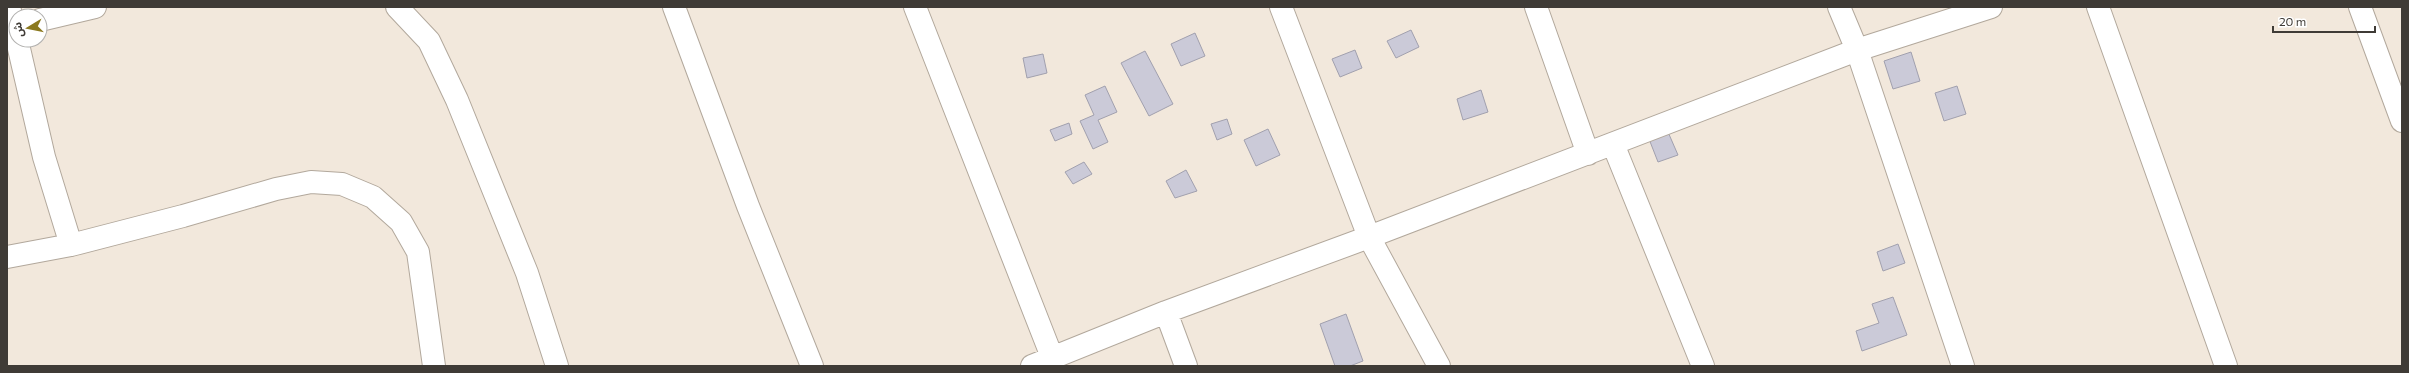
<svg xmlns="http://www.w3.org/2000/svg" width="2409" height="373" font-family="Commissioner,'Noto Sans Arabic',sans-serif">
  <rect width="100%" height="100%" fill="#f2e8dc"/>
  <path fill="#cbcad8" stroke="#a1a0ae" d="M1411,30L1419,47L1396,58L1387,41Z
    M1195,33L1205,56L1181,66L1171,44Z
    M1355,50L1362,68L1340,77L1332,59Z
    M1145,51L1173,104L1149,116L1121,63Z
    M1911,52L1920,81L1893,89L1884,61Z
    M1043,54L1047,73L1027,78L1023,58Z
    M1105,86L1117,112L1098,120L1108,142L1093,149L1080,121L1094,115L1085,95Z
    M1957,86L1966,114L1944,121L1935,93Z
    M1481,90L1488,112L1463,120L1457,99Z
    M1227,119L1232,134L1217,140L1211,124Z
    M1069,123L1072,134L1055,141L1050,130Z
    M1268,129L1280,155L1256,166L1244,140Z
    M1668,132L1678,155L1658,162L1649,139Z
    M1084,162L1092,174L1073,184L1065,172Z
    M1186,170L1197,191L1175,198L1166,181Z
    M1898,244L1905,263L1883,271L1877,252Z
    M1893,297L1907,335L1862,351L1856,331L1879,323L1872,304Z
    M1346,314L1363,361L1350,366H1335L1320,324Z"/>
  <g fill="none" stroke-linecap="round" stroke-linejoin="round">
    <g stroke="#b2a89c" stroke-width="24">
      <path id="minor" d="M9,7L16,34
        M397,7L429,41L457,100L527,273L557,366
        M674,7L748,206L812,366
        M915,7L1052,357
        M1281,7L1369,237L1439,366
        M1536,7L1588,154
        M1839,7L1857,50L1963,366
        M2098,7L2226,366
        M2360,7L2402,121
        M40,20L95,7
        M17,40L44,157L71,245
        M1613,144L1703,366
        M7,257L71,245L183,216L276,189L311,182L342,184L373,197L401,222L418,252L434,366
        M1166,312L1186,366
        M1032,366L1166,312L1369,237L1857,50L1991,7"/>
    </g>
    <use href="#minor" stroke="#fff" stroke-width="22"/>
  </g>
  <rect width="2409" height="373" fill="none" stroke="#3f3b36" stroke-width="16"/>
  <g transform="translate(28 28) rotate(260)"><circle r="19" fill="#ffffff" stroke="#b2b1af"/>
  <path d="M0-3L7 15L0 10L-7 15Z" fill="#8b791f"/>
  <text y="-6" font-size="11" font-weight="bold" text-anchor="middle" fill="#3f3b36">ش</text>
  </g>
  <path d="M2273 26v6h102v-6" fill="none" stroke="#3f3b36" stroke-width="2"/>
  <text x="2279" y="26" font-size="12" fill="#3f3b36" stroke="#ffffff" stroke-width="3" paint-order="stroke">20 m</text>
</svg>
